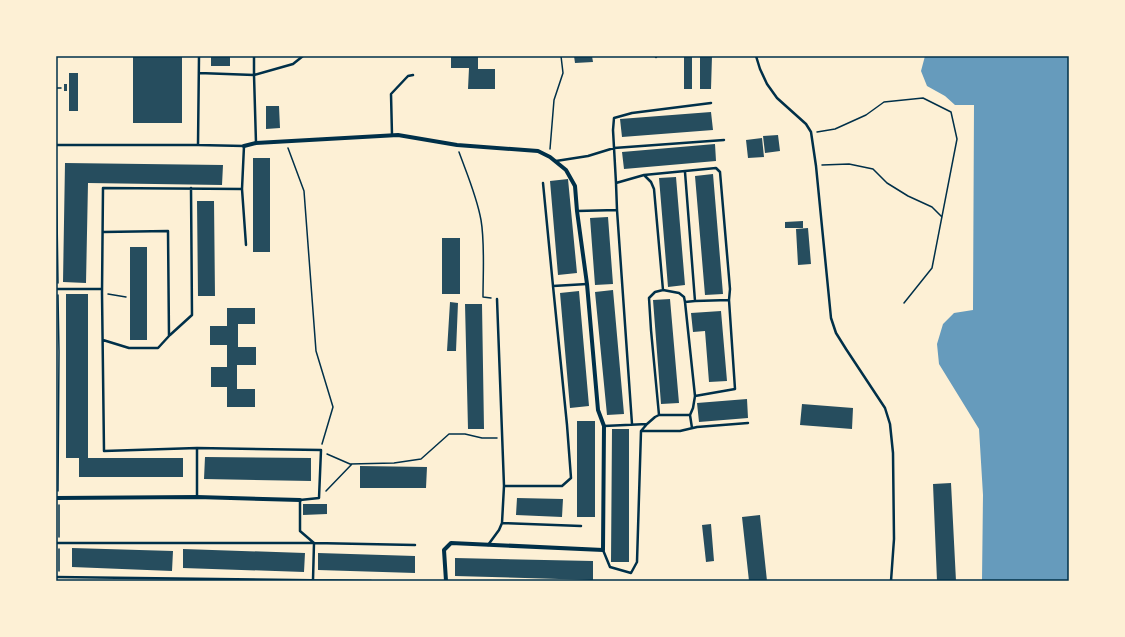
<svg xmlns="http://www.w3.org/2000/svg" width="1125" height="637" font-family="'Fira Sans Condensed',sans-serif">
  <rect width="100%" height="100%" fill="#fdf0d5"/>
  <path fill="#669bbc" d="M925,56H1069V581H982L983,495L979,429L939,364L937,344L943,324L954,313L973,310L974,105H955L945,96L927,86L921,71Z"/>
  <path fill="#264d5e" d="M133,56H182V123H133Z
    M211,56H230V66H211Z
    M451,56H478V69H495V89H468L469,68H451Z
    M574,56H592L593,62L575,63Z
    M684,56H692V89H684Z
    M700,56H712L711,89H700Z
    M69,73H78V111H69Z
    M64,84H67V91H64Z
    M266,106H279L280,128L266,129Z
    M711,112L713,130L622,137L620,119Z
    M778,135L780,151L765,153L763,136Z
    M762,138L764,157L748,158L746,140Z
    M715,144L716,161L624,169L622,152Z
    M253,158H270V252H253Z
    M65,163L223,165L222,185L88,183L86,283L63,282Z
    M713,174L723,294L705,295L695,176Z
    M676,177L685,285L668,287L659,178Z
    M568,179L577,273L558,275L550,181Z
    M197,201H214L215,296H198Z
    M608,217L613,284L595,285L590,218Z
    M803,221V228H785V222Z
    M808,228L811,264L798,265L796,229Z
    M442,238H460V294H442Z
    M130,247H147V340H130Z
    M613,290L624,414L607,415L595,292Z
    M579,291L589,406L570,408L560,293Z
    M66,294H88V458H183V477H79V458H66Z
    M670,299L679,403L661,404L653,300Z
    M450,302L458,303L456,351H447Z
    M465,304H482L484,429H468Z
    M227,308H255V324H238V347H256V365H237V389H255V407H227V387H211V367H227V345H210V326H227Z
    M721,311L727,381L709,382L705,331L693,332L691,313Z
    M747,399L748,418L699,422L697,403Z
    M802,404L853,408L852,429L800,425Z
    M577,421H595V517H577Z
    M612,429H629V562H611Z
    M205,457L311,458V481L204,479Z
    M360,466L427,467L426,488H360Z
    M951,483L956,581H937L933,484Z
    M517,498L563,499L562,517L516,515Z
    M303,504H327V514L303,515Z
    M760,515L767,581H749L742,517Z
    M711,524L714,561L706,562L702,525Z
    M72,548L173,551L172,571L72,567Z
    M183,549L305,553L304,572L183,568Z
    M318,553L415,556V573L318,570Z
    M455,558L593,561V580L455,576Z"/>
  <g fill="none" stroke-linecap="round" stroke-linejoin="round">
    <path stroke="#003049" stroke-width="1.5" d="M56,88H61
      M817,132L835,129L866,115L884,102L923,98L951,112L957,139L932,268L904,303
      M288,148L304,191L316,351L333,407L322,444
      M550,149L554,100L563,73L561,56
      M56,151L58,283
      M459,152C467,174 477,197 481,220C485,243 483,272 483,297L491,298
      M822,165L849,164L873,169L887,183L908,196L932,207L942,217
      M108,294L126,297
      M58,295L59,352L58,491
      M327,454L350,464L394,463L421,459L449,434H465L482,438H497
      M326,491L352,464
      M59,505V537
      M59,571V549"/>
    <path stroke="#003049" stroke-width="2.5" d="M656,56V57
      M756,56L760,69L767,84L777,98L806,124L811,132L816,166L831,318L836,333L846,349L885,408L890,424L893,453L894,539L891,581
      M199,73L254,75V56
      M392,135L391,94L408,76L413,75
      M256,143L254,75L293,64L303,56
      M57,145H198L244,146L242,189L103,188L102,293L104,451L197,448L321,450L319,498L300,500V531L314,543L313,580
      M198,145L199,56
      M556,161L588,156L614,148L724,140
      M685,172L695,301L729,300
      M644,175L716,168L720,172L730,289L729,300L735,389L695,396L693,408L690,415
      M543,183L553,286
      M616,183L617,210
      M242,189L246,245
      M577,211L617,210L632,424
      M103,232L168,231L169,336L158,348H129L103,340
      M56,289H102
      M663,290L679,293L684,297L685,302L695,301
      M685,302L695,396
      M170,335L192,315L191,188
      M659,415H690L692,428
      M647,424L655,417L659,415L651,330L649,298L655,292L663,290L654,189L651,182L644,175L616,183L613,130L614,118L632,113L711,103
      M641,431H680L697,427L748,423
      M197,448V497
      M504,486H562L571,478L567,425L553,286L587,284
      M502,523L581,526
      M56,543H314L415,545
      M488,545L499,530L502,523L504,486L497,299
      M603,550L610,567L631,573L637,562L641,431L647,424L604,426
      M56,577L371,581"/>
    <path stroke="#003049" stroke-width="4" d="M244,146L256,143L398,135L457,145L538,151L550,157L566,170L575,186L577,211L587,284L598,410L604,426L603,550L451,543L444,550L446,581
      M56,498L197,497L300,500"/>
  </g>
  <rect width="1125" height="637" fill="none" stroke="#fdf0d5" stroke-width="114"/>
  <rect x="57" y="57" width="1011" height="523" fill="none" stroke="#003049" stroke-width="1.5"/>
</svg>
